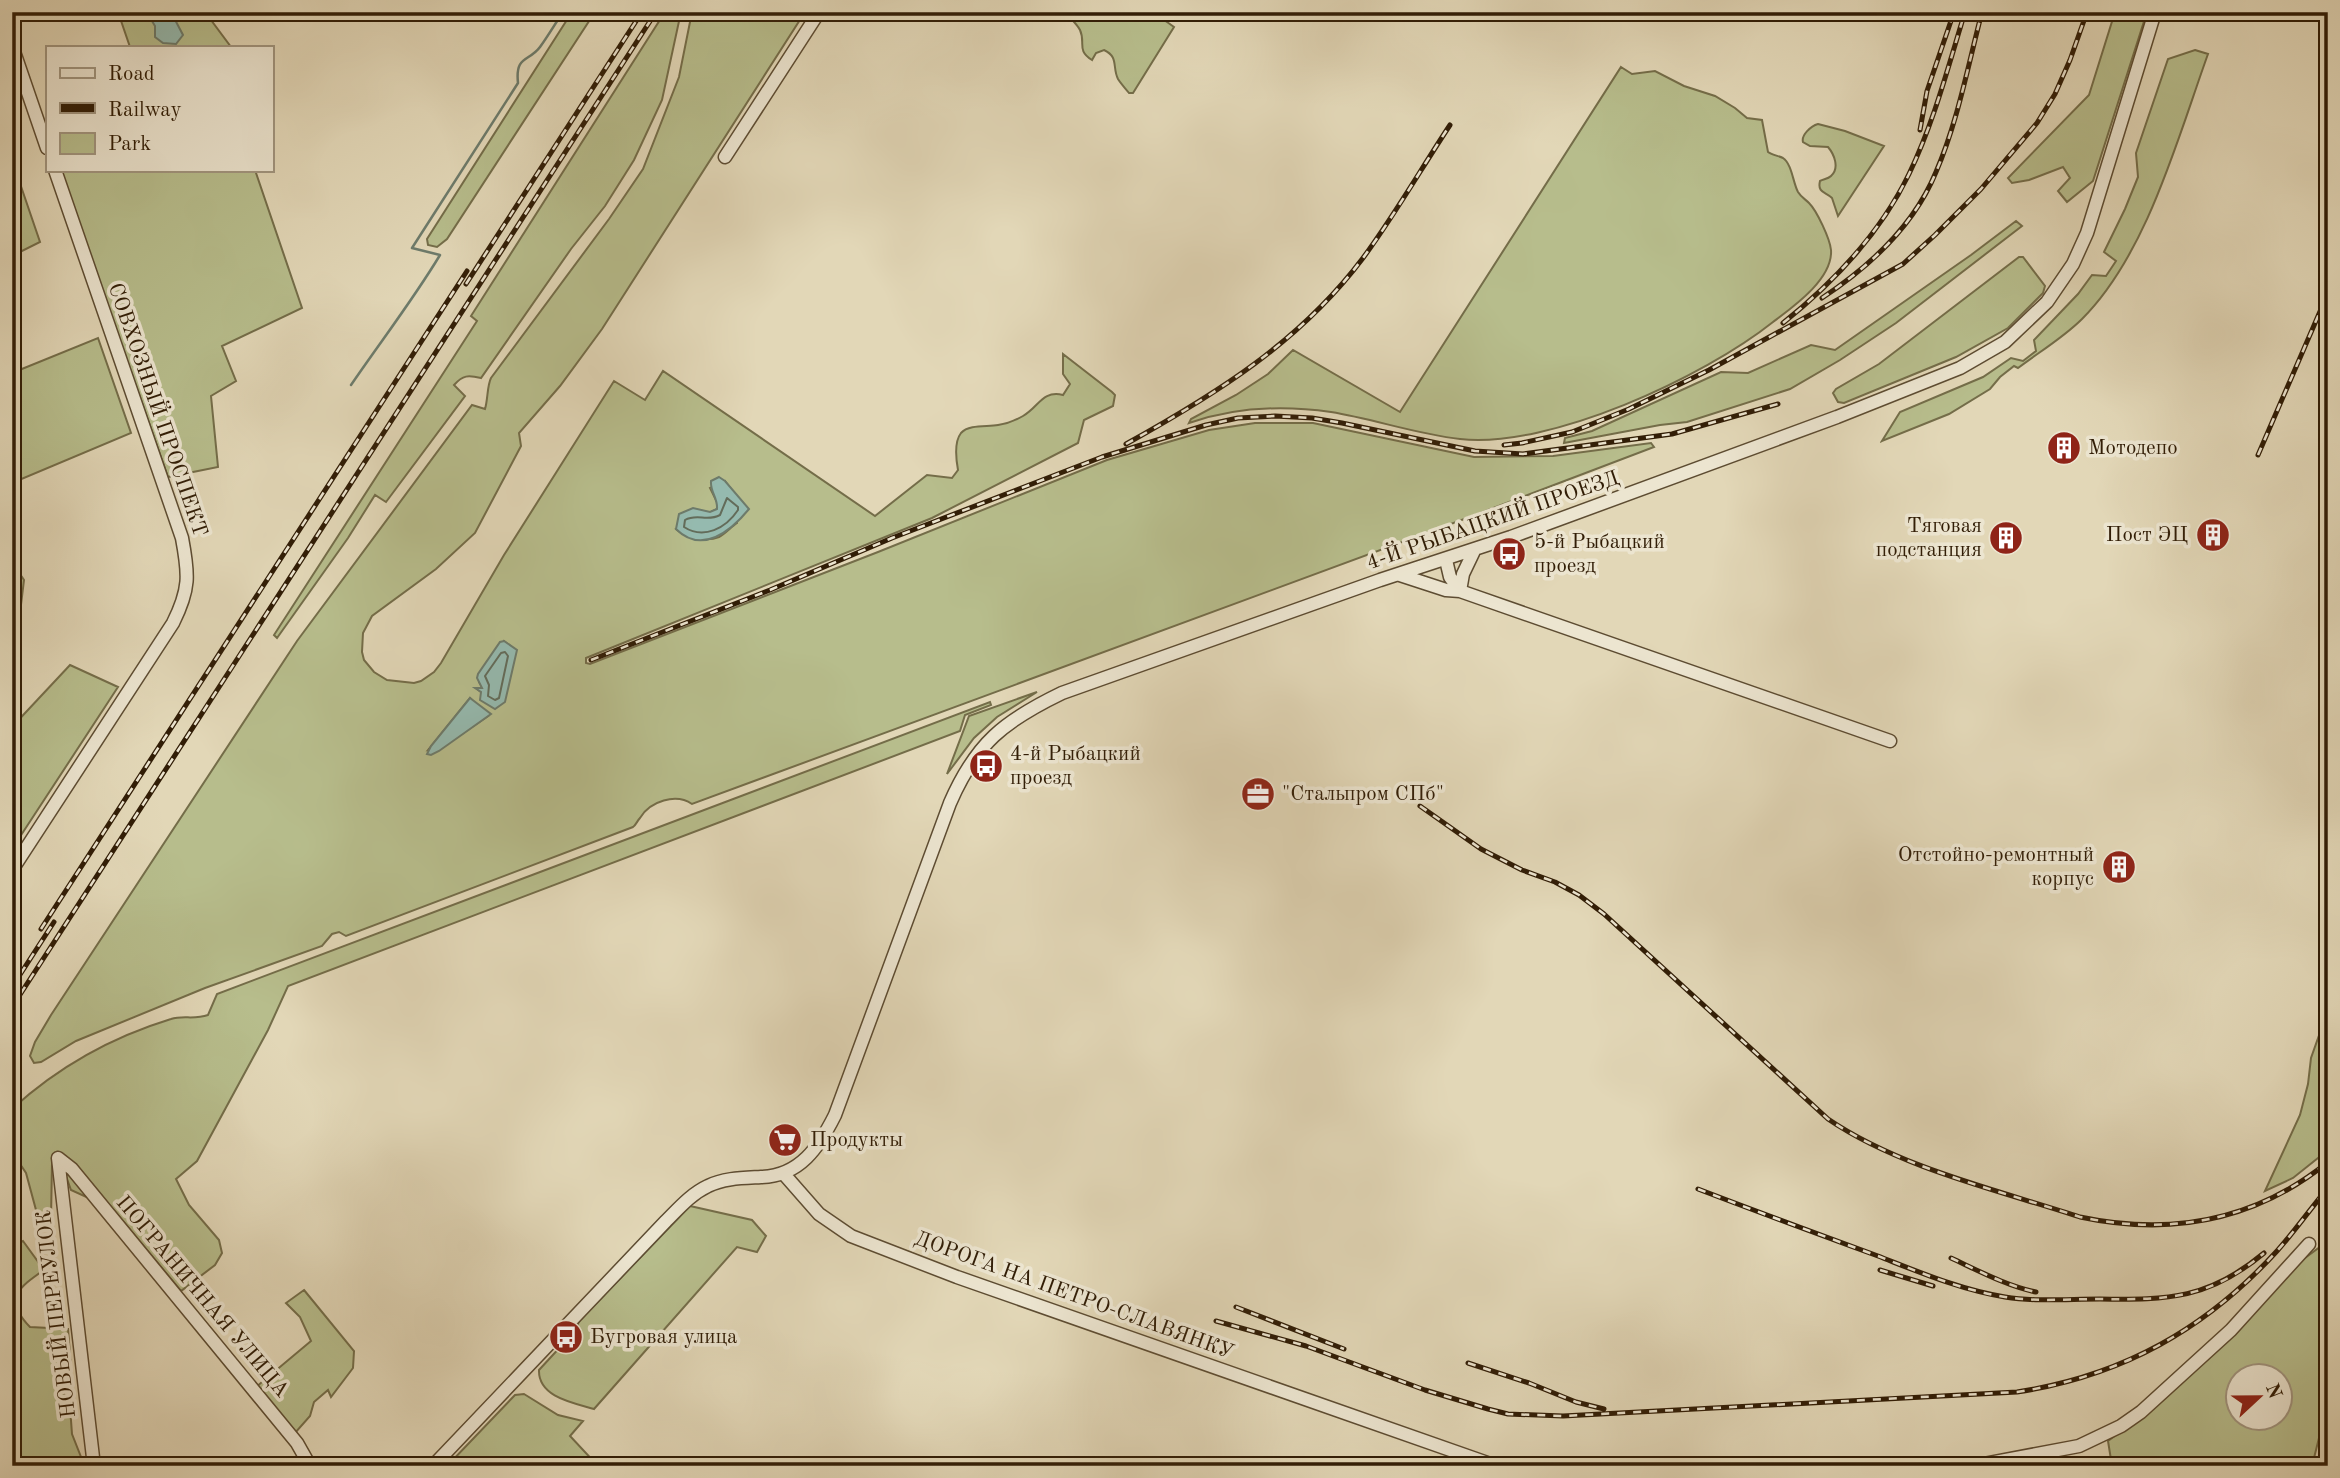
<svg xmlns="http://www.w3.org/2000/svg" width="2340" height="1478" font-family="'Old Standard TT',serif">
  <rect width="100%" height="100%" fill="#e2d7b7"/>
  <filter id="stains"><feTurbulence type="fractalNoise" baseFrequency=".00286" numOctaves="4"/><feColorMatrix values="0 0 0 0 .2 0 0 0 0 .09 0 0 0 0 .02 0 0 0 .5 -.17"/></filter>
  <radialGradient id="worn" r=".72"><stop offset=".6" stop-color="#630" stop-opacity="0"/><stop offset="1" stop-color="#630" stop-opacity=".3"/></radialGradient>
  <path fill="#b7bd8c" stroke="#746d49" stroke-width="2" fill-rule="evenodd" d="M118,12H205L231,47H130Z
    M572,12H595L447,239L437,247L428,245L427,239Z
    M665,12H681L662,100L634,160L605,206L571,249L481,378C468,375 463,375 454,385L465,396L386,502L375,495L348,538L277,638L274,635L477,321L471,316Z
    M692,12H805L602,329L560,386L519,433L521,446L475,533L436,569L372,616L363,633L362,652L364,660L374,672L387,680L414,683L421,681L434,672L441,663L504,555L614,381L645,400L663,371L875,516L927,475L952,478L958,470C956,459 954,442 961,433C969,424 987,427 998,425C1005,424 1016,420 1023,416C1039,407 1042,390 1063,395L1070,384L1063,374V354L1112,392L1115,395L1113,406L1084,420L1078,443L932,518L586,658V663L590,664L878,552L1107,460L1209,430L1255,423H1313L1474,457L1553,456L1651,443L1654,447L1467,518L692,804C676,793 650,801 640,818C637,821 636,825 633,827L346,936L339,932L332,934L322,946L205,988L76,1041L41,1062L34,1063L30,1056L35,1042L51,1015L297,641L472,405L485,409C488,399 487,386 491,378L609,219L643,169L679,77ZM725,481L735,494L737,523C731,527 725,534 719,537C707,542 685,538 676,529L717,509V502L710,488ZM504,641L513,648L481,692L476,688H483L479,682ZM470,698L488,716L441,748L428,750Z
    M1065,12H1153L1174,27L1133,93H1129C1126,89 1121,84 1118,79C1112,67 1119,57 1104,50L1096,53L1092,60C1076,50 1086,43 1080,30C1077,24 1070,18 1065,12Z
    M2115,12H2147L2093,181L2067,202L2058,191L2070,178L2063,167L2029,180L2012,183L2008,178L2089,95Z
    M2195,50L2208,54C2177,140 2147,254 2082,319C2063,338 2039,352 2018,368L2014,366L2000,377L1990,389L1949,414L1882,441L1900,412L1983,377L2011,358L2023,361L2036,351L2034,340L2078,294L2092,275L2106,276L2116,261L2104,252L2125,209L2138,177L2136,153L2168,59Z
    M1621,67L1632,74L1655,71L1684,86L1715,96L1735,108L1747,118L1762,120L1768,152C1772,155 1779,156 1783,158C1792,164 1793,183 1798,192C1801,197 1805,199 1809,203C1817,211 1830,239 1831,250C1833,279 1793,307 1773,322C1704,377 1550,449 1460,439C1416,434 1374,419 1331,412C1282,405 1235,407 1189,423L1191,419L1236,395L1268,374L1293,350L1400,412Z
    M1818,124L1845,131L1884,146L1838,216L1832,198C1826,192 1817,193 1820,181C1824,179 1828,179 1831,176C1840,168 1834,154 1828,147L1810,146L1803,142C1801,135 1811,126 1818,124Z
    M12,160L40,242L12,256Z
    M60,170H255L302,308L222,346L236,381L211,396L218,467L168,477Z
    M2016,221L2022,226L1896,323L1840,360L1790,389L1687,422L1660,425L1564,443L1565,438L1592,431L1721,372L1748,373L1811,345L1835,350L1971,255Z
    M2019,257H2023L2045,286L2043,293L2008,328L1956,357L1844,403L1838,402L1833,393L1836,389L1879,364Z
    M98,338L131,433L12,483V373Z
    M12,562L24,580L20,613L12,622Z
    M70,665L118,687L12,849V727Z
    M1037,692L997,717L974,738L947,774L969,716Z
    M990,702L991,705L965,715L960,731L288,986L268,1030L197,1161L176,1179L189,1205L219,1240L222,1253L215,1265L181,1291L113,1209L71,1190L63,1168L52,1163L51,1219L39,1221L26,1173L20,1164L12,1163V1109C58,1067 112,1037 171,1019C183,1015 194,1020 208,1015L217,994Z
    M2328,1010V1150L2293,1178L2265,1191L2300,1115L2308,1084L2311,1058Z
    M690,1206L752,1220L766,1236L757,1252L737,1247L594,1409C573,1403 538,1397 539,1370L576,1330L579,1321Z
    M23,1241L44,1270C18,1288 3,1299 30,1327L68,1329L71,1368L59,1383L70,1407L72,1434L83,1462L82,1466H24L12,1435V1246Z
    M2328,1241V1402L2312,1466H2112L2108,1441L2147,1412L2305,1258ZM2238,1376H2280V1418H2238Z
    M304,1290L354,1351L353,1368L331,1397L328,1390L314,1402L310,1416L295,1433L256,1387L311,1341L300,1317L286,1303Z
    M524,1394L558,1415L583,1421L570,1436L598,1466H447L515,1395Z"/>
  <path fill="#95baaf" stroke="#6d7b6b" stroke-width="2" d="M158,13L172,14L183,35L176,44L163,43L155,37V26L152,21Z
    M719,477L725,481L749,509C731,531 702,555 676,529L679,514L693,508L710,512L717,509C718,498 710,492 711,481Z
    M504,641L517,650L505,702L495,709L480,700L481,692L475,688H482L477,678L478,674L500,642Z
    M470,698L491,714L439,751L431,755L427,754L431,746Z"/>
  <g fill="none" stroke-linecap="round" stroke-linejoin="round">
    <path stroke="#636c5a" stroke-width="2" d="M727,498L738,507V510C726,528 704,540 684,527L685,520C697,513 707,522 720,515Z
      M505,652L508,656L499,698L495,700L488,696L489,685L485,676L501,653Z"/>
    <path stroke="#6d7b6b" stroke-width="2.5" d="M351,385C381,341 413,300 440,255L412,248L518,83C515,55 529,62 540,47C548,36 555,24 563,12"/>
    <g stroke="#5d4c32" stroke-width="15">
      <path id="minor" d="M12,46L47,148
        M725,157L819,12
        M1446,560L1450,577L1460,591L1890,741
        M1400,575L1446,590L1460,591L1463,574L1474,551
        M12,870L173,623C190,589 189,575 182,538L55,170
        M58,1158L72,1169L297,1443L310,1466
        M58,1158L94,1466
        M783,1173L819,1214L851,1236L957,1277L1496,1466
        M433,1466L666,1221C679,1208 691,1194 708,1186C724,1178 743,1178 761,1177C800,1176 819,1147 835,1115L950,803C976,743 1004,721 1062,693L1380,580L1511,537L1837,417L1960,368L2005,342L2047,302L2073,264L2087,233L2155,12
        M1973,1466L2079,1446L2121,1426L2141,1412L2231,1330L2309,1244"/>
    </g>
    <use href="#minor" stroke="#ece5d0" stroke-width="12"/>
    <g stroke="#311d06" stroke-width="5">
      <path id="rail" d="M1920,130L1927,91L1954,12
        M466,284L642,12
        M1822,298C1869,267 1914,226 1936,172C1958,121 1968,65 1982,12
        M1783,323C1833,283 1881,232 1909,174C1934,122 1948,67 1965,12
        M1126,444C1216,394 1300,342 1363,258C1394,216 1421,169 1450,125
        M1504,445L1522,443L1572,432L1629,409L1709,370L1903,264L1935,235L1981,189L2037,123L2055,94L2070,60L2087,12
        M2258,455L2328,293
        M591,660L770,590L892,538L1102,457L1206,425L1238,418L1275,416L1312,418L1342,423L1475,451L1523,454L1672,434L1778,404
        M1420,806L1481,849L1522,870L1555,882L1579,895L1604,914L1828,1119C1900,1168 1998,1190 2080,1217C2170,1236 2255,1221 2328,1162
        M41,929L467,271
        M12,987L54,922
        M12,1007L656,12
        M1698,1189C1758,1212 1818,1234 1878,1256C1919,1272 1961,1290 2005,1297C2036,1302 2068,1299 2100,1299C2169,1300 2209,1299 2264,1253
        M1951,1258C1979,1271 2007,1286 2036,1292
        M1880,1270L1933,1286
        M1236,1307L1344,1349
        M1216,1321L1306,1346L1425,1390L1488,1409L1508,1414L1563,1416L2017,1392C2122,1376 2206,1329 2277,1251C2295,1231 2310,1209 2328,1188
        M1468,1363L1529,1383L1576,1402L1604,1409"/>
    </g>
    <use href="#rail" stroke="#ece5d0" stroke-width="2.5" stroke-dasharray="8" stroke-linecap="butt"/>
  </g>
  <defs>
    <g id="building-disc" transform="scale(1.75)"><circle r="9.5" fill="#8f2418" stroke="#ece5d0"/><path d="M-4-6H4V6H1V3H-1V6H-4ZM-2.5-4.3h1.7v1.8h-1.7ZM.8-4.3h1.7v1.8H.8ZM-2.5-1h1.7V.8h-1.7ZM.8-1h1.7V.8H.8Z" fill="#fff"/></g>
    <g id="bus-disc" transform="scale(1.75)"><circle r="9.5" fill="#8f2418" stroke="#ece5d0"/><path d="M-5-6H5V4H4V6H2V4H-2V6H-4V4H-5ZM-3.5-4V0h7V-4ZM-3.5 1.2v1.5H-2V1.2ZM2 1.2v1.5H3.5V1.2Z" fill="#fff"/></g>
    <g id="office-disc" transform="scale(1.75)"><circle r="9.5" fill="#8f2418" stroke="#ece5d0"/><path d="M-6-3h4V-5.5h4V-3h4V5H-6ZM-1-4.5V-3h2v-1.5ZM-6 0V1H6V0Z" fill="#fff"/></g>
    <g id="supermarket-disc" transform="scale(1.75)"><circle r="9.5" fill="#8f2418" stroke="#ece5d0"/><path d="M-6-5.5h2.5l.6 2H6L4.5 2H-2.5L-4.4-4H-6ZM-1.5 3.2a1.3 1.3 0 1 0 .1 0ZM3 3.2a1.3 1.3 0 1 0 .1 0Z" fill="#fff"/></g>
  </defs>
  <g fill-rule="evenodd">
    <use href="#building-disc" x="2064" y="448"/>
    <use href="#building-disc" x="2213" y="535"/>
    <use href="#building-disc" x="2006" y="538"/>
    <use href="#bus-disc" x="1509" y="554"/>
    <use href="#bus-disc" x="986" y="766"/>
    <use href="#office-disc" x="1258" y="794"/>
    <use href="#building-disc" x="2119" y="867"/>
    <use href="#supermarket-disc" x="785" y="1140"/>
    <use href="#bus-disc" x="566" y="1337"/>
  </g>
  <g text-anchor="middle" dominant-baseline="central" stroke-width="7" stroke-linejoin="round" paint-order="stroke">
    <g font-size="21" fill="#311d06" stroke="#ece5d0">
      <text transform="translate(157 410) rotate(71)">СОВХОЗНЫЙ ПРОСПЕКТ</text>
      <text transform="translate(1493 521) rotate(-19)">4-Й РЫБАЦКИЙ ПРОЕЗД</text>
      <text transform="translate(1074 1296) rotate(20)">ДОРОГА НА ПЕТРО-СЛАВЯНКУ</text>
      <text transform="translate(202 1297) rotate(50)">ПОГРАНИЧНАЯ УЛИЦА</text>
      <text transform="translate(57 1314) rotate(-97)">НОВЫЙ ПЕРЕУЛОК</text>
    </g>
    <g font-size="21" fill="#311d06" stroke="#ece5d0" text-anchor="start">
      <text x="2088" y="448">Мотодепо</text>
      <text x="1982" y="526" text-anchor="end">Тяговая<tspan x="1982" dy="24">подстанция</tspan></text>
      <text x="2188" y="535" text-anchor="end">Пост ЭЦ</text>
      <text x="1534" y="542">5-й Рыбацкий<tspan x="1534" dy="24">проезд</tspan></text>
      <text x="1010" y="754">4-й Рыбацкий<tspan x="1010" dy="24">проезд</tspan></text>
      <text x="1282" y="794">"Стальпром СПб"</text>
      <text x="2094" y="855" text-anchor="end">Отстойно-ремонтный<tspan x="2094" dy="24">корпус</tspan></text>
      <text x="810" y="1140">Продукты</text>
      <text x="590" y="1337">Бугровая улица</text>
    </g>
  </g>
  <rect width="2340" height="1478" fill="none" stroke="#e2d7b7" stroke-width="42"/>
  <rect x="14" y="14" width="2312" height="1450" fill="none" stroke="#311d06" stroke-width="3.5"/>
  <rect x="21" y="21" width="2298" height="1436" fill="none" stroke="#311d06" stroke-width="2"/>
  <rect x="46" y="46" width="228" height="126" fill="#ece5d0" stroke="#a1957f" stroke-width="2"/>
  <rect x="60" y="68" width="35" height="10" fill="#ece5d0" stroke="#a1957f" stroke-width="2"/>
  <text x="108" y="80" font-size="21" fill="#311d06">Road</text>
  <rect x="60" y="103" width="35" height="10" fill="#311d06" stroke="#a1957f" stroke-width="2"/>
  <text x="108" y="116" font-size="21" fill="#311d06">Railway</text>
  <rect x="60" y="133" width="35" height="21" fill="#b7bd8c" stroke="#a1957f" stroke-width="2"/>
  <text x="108" y="150" font-size="21" fill="#311d06">Park</text>
  <g transform="translate(2259 1397) rotate(68)"><circle r="33" fill="#ece5d0" stroke="#a1957f" stroke-width="2"/>
  <path d="M0-5L12 26L0 18L-12 26Z" fill="#8f2418"/>
  <text y="-10" font-size="19" font-weight="bold" text-anchor="middle" fill="#311d06">N</text>
  </g>
  <rect width="100%" height="100%" filter="url(#stains)"/>
  <rect width="100%" height="100%" fill="url(#worn)"/>
</svg>
